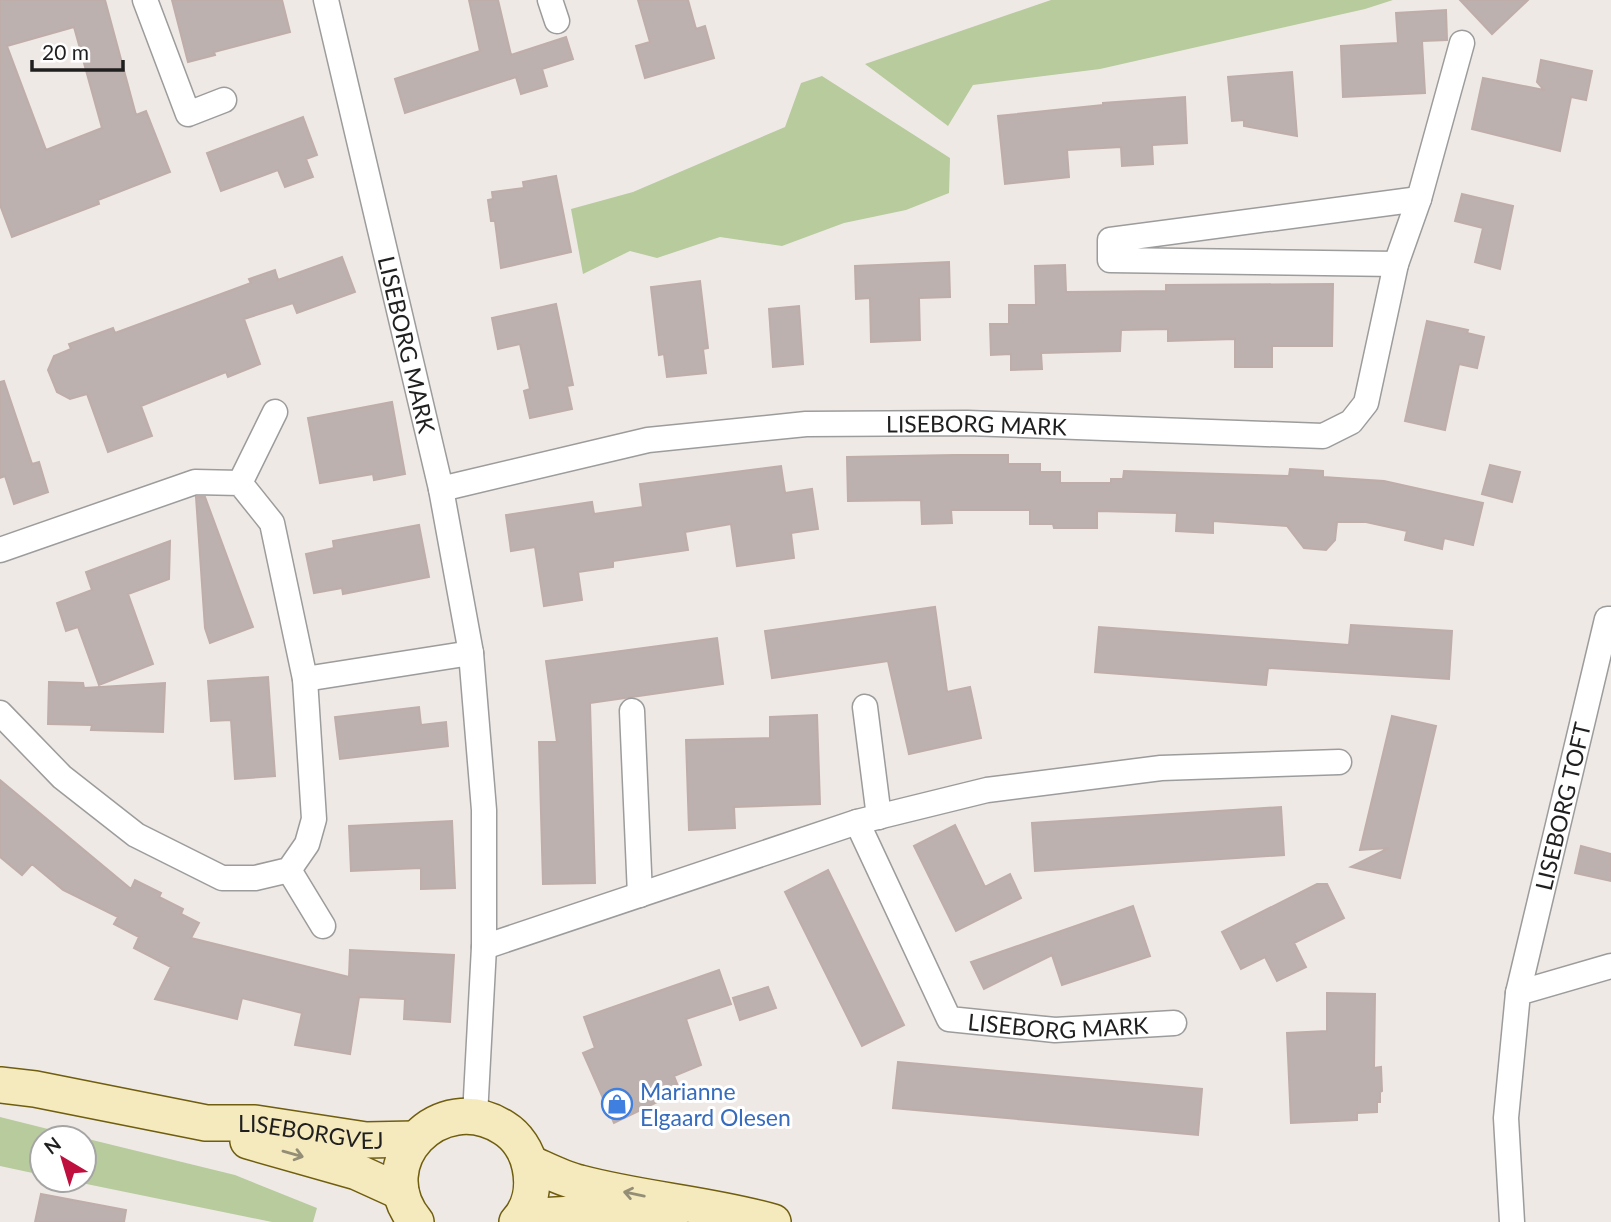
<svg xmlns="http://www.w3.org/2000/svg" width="1611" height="1222" font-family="Lato,sans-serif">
  <rect width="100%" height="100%" fill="#efe9e6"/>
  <path fill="#b7cb9d" d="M1051,0H1393L1365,9L1100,69L973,85L948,126L865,64Z
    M822,76L950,158L949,193L906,210L844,223L782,246L720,237L657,258L630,251L583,274L571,209L633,192L785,127L801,83Z
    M0,1117L84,1138H42V1175L0,1166Z
    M84,1138L235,1175L317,1208L313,1222H272L67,1180H84Z"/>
  <path fill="#bcb1af" stroke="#bfada9" stroke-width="2" fill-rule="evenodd" d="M0,0H105L136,115L146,111L170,172L98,200L99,204L12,237L0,205ZM74,27L102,128L46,150L7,46Z
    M172,0H282L290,32L214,52L215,55L188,62Z
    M469,0H498L511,55L566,37L573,59L542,69L547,86L521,94L516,77L405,113L395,79L480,51Z
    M638,0H688L696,29L705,26L714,58L645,78L636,46L650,42Z
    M1460,0H1528L1492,34Z
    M1446,10L1447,40L1422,41L1425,93L1343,97L1341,46L1398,43L1396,13Z
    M1541,60L1592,71L1586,100L1571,97L1560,151L1472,129L1483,78L1544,90L1537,82Z
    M1292,72L1297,136L1244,126V120L1232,121L1228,77Z
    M1185,97L1187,143L1152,145L1153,164L1122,166L1121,147L1067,150L1069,177L1005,184L998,116L1103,105V103Z
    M303,117L317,155L306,159L313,177L285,187L278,170L221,191L207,153Z
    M556,176L571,252L501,268L495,221H491L488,200L493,199L492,192L524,188L523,182Z
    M1462,194L1513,206L1500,269L1475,262L1483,228L1455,221Z
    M342,257L355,292L297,313L293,303L244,319L260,364L228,377L226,372L141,406L152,436L108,452L87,394L70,399L57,392L48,370L54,356L71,349L69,344L113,328L115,333L251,283L249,279L275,270L278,280Z
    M949,262L950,297L919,298L920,340L871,342L870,298L856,299L855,266Z
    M1065,265L1066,292L1166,291V285L1333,284L1332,346H1272V367H1235V339L1168,341V329L1121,330L1120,351L1041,353L1042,369L1011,370V354L991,355L990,324H1009V305H1036L1035,266Z
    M700,281L708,348L703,349L706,373L667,377L664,354L659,355L651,287Z
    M556,304L573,385L567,386L572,409L530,418L524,391L530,389L520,344L498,349L492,318Z
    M799,306L803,364L773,367L769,309Z
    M1427,321L1468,330L1467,333L1484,337L1477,368L1459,364L1445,430L1405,421Z
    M4,381L32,464L39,462L48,492L14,504L5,476L0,478V382Z
    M392,402L405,474L374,480L373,474L320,483L308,418Z
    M954,455H1008V464H1040V472H1060V483H1111V479H1123L1124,471L1289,476L1290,469L1323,471V477L1384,481L1483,503L1473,545L1444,538L1442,549L1405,540L1407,531L1366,522H1337L1335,540L1326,550L1304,548L1287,526L1213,521V533L1176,531L1177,513L1097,511V528H1054L1053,524H1030V510H951L952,523L922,524L921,500L848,501L847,457Z
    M1490,465L1520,472L1512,502L1482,494Z
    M781,466L785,493L812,489L818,529L791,533L794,558L737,566L731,524L685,532L688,550L613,561V567L578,572L582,600L544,606L535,547L511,551L506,515L592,502L594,514L643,507L640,484Z
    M196,497H205L253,627L210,643L205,628Z
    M419,525L429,577L343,594L342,588L314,593L306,554L334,548L333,541Z
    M170,541L169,579L128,594L153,664L99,685L78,627L66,631L57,603L92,590L86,572Z
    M935,607L947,692L970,687L981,738L909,754L888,661L772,678L765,631Z
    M1351,625L1452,631L1449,679L1268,668L1266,685L1095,672L1099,627L1349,645Z
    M717,638L723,684L590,703L595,883L543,884L539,742H557L546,661Z
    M268,677L275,776L235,779L231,720L211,721L208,681Z
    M49,682L83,683L84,688L165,683L163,732L91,730L92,725L48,724Z
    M419,707L421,725L446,722L448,746L340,759L335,717Z
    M817,715L820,804L734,807L735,828L689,830L686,740L770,738V717Z
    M1392,716L1436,726L1400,878L1351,867L1389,848L1360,850Z
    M0,780L131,889L135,880L161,893L159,897L183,909L181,914L199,923L191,938L349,977L350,950L454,955L450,1022L404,1019L405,999L359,997L350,1054L295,1045L302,1013L242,998L237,1019L155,999L171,967L134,948L139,937L114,924L118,917L63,890L32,864L22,875L0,857Z
    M1281,807L1284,855L1035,871L1032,823Z
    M452,821L455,888L421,889V868L351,871L349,826Z
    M955,825L985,887L1010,874L1021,898L956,931L914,846Z
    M1581,846L1611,854V881L1575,873Z
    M828,870L904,1025L862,1046L785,892Z
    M1317,884H1327L1344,918L1294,943L1306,967L1277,981L1265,957L1241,969L1222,932Z
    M1133,906L1150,956L1062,985L1052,955L984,989L971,962Z
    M719,970L731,1004L686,1019L701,1065L674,1076L680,1091L614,1123L583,1053L595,1048L584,1017Z
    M768,987L776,1008L740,1020L733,998Z
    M1327,993L1375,994L1374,1068L1381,1067L1382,1091L1380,1092V1102H1377V1112L1357,1113V1120L1291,1123L1287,1033L1327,1031Z
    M898,1062L1202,1089L1198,1135L893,1108Z
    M41,1194L126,1210L124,1222H35Z"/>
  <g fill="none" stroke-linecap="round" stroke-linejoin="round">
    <g stroke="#9c9c9c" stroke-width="27">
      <g id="street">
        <path d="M145,0L188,114L224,100"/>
        <path id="s1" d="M326,0L441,489L471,653L484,810V947L475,1116"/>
        <path d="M550,0L557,21"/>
        <path d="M1396,264L1110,260V240L1419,199"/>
        <path d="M240,483L275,412"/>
        <path id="s2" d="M441,489L648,440L806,424L967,423L1323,436L1351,422L1366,403L1396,264L1419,199L1462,43"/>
        <path d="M0,550L195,482L240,483L272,523L305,679L314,819L307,844L289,870L255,878H222L136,835L62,777L0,713"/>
        <path d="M305,679L471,653"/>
        <path d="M865,707L879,817"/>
        <path d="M632,711L640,895"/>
        <path id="s3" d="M857,822L949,1019L1055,1030L1174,1023"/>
        <path d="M289,870L323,926"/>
        <path d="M484,947L857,822L987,790L1161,768L1339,762"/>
        <path id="s4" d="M1518,993L1607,619H1611"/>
        <path d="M1512,1222L1506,1118L1518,993L1611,966"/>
      </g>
    </g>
    <g stroke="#6f5e0d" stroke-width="38">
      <g id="secondary">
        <path id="s5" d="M0,1085L35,1089L206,1123H255L366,1140L415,1139"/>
        <path d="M248,1141L357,1172L401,1192"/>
        <path d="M530,1163C546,1170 563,1179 580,1183C644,1200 710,1204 773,1222"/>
        <path d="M522,1217L573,1214L670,1222"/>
        <path d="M416,1222C367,1163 440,1087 504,1128C517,1136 527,1151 530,1167C534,1186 531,1207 517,1222"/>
      </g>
    </g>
    <use href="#street" stroke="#fff" stroke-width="24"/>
    <use href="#secondary" stroke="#f5e9be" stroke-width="35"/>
  </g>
  <defs><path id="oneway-shaft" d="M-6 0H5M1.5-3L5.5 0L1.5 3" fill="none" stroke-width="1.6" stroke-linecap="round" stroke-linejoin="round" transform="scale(1.75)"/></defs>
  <g stroke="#958e76">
    <use href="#oneway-shaft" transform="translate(293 1154) rotate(16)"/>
    <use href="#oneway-shaft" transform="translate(634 1194) rotate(-168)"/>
  </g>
  <defs>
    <g id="shop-ring" transform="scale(1.575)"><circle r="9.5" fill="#fff" stroke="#3f7fe0" stroke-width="1.5"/><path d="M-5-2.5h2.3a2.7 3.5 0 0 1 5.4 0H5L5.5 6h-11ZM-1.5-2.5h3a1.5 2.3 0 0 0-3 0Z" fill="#3f7fe0"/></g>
  </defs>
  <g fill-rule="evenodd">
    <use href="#shop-ring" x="617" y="1104"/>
  </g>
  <g text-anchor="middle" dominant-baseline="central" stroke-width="6" stroke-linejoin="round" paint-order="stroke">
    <g font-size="23" fill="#1f1f1f" stroke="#fff">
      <text stroke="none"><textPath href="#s1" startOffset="354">LISEBORG MARK</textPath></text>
      <text stroke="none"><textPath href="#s2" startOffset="542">LISEBORG MARK</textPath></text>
      <text stroke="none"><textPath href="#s4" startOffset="192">LISEBORG TOFT</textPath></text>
      <text stroke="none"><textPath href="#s3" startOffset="327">LISEBORG MARK</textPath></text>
      <text stroke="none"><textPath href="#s5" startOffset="315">LISEBORGVEJ</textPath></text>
    </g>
    <g font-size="23" fill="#366cbe" stroke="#fff" text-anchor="start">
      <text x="640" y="1091">Marianne<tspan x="640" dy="26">Elgaard Olesen</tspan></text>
    </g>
  </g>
  <g transform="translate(63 1159) rotate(322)"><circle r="33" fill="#ffffff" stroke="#a5a5a5" stroke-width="2"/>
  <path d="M0-5L12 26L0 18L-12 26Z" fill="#bf0f3f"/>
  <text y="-10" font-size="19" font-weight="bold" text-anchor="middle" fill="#1f1f1f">N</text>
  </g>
  <path d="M32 60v10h91v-10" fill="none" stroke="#1f1f1f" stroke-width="3.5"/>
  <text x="42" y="60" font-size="21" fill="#1f1f1f" stroke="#ffffff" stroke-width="5" paint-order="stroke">20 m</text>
</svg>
